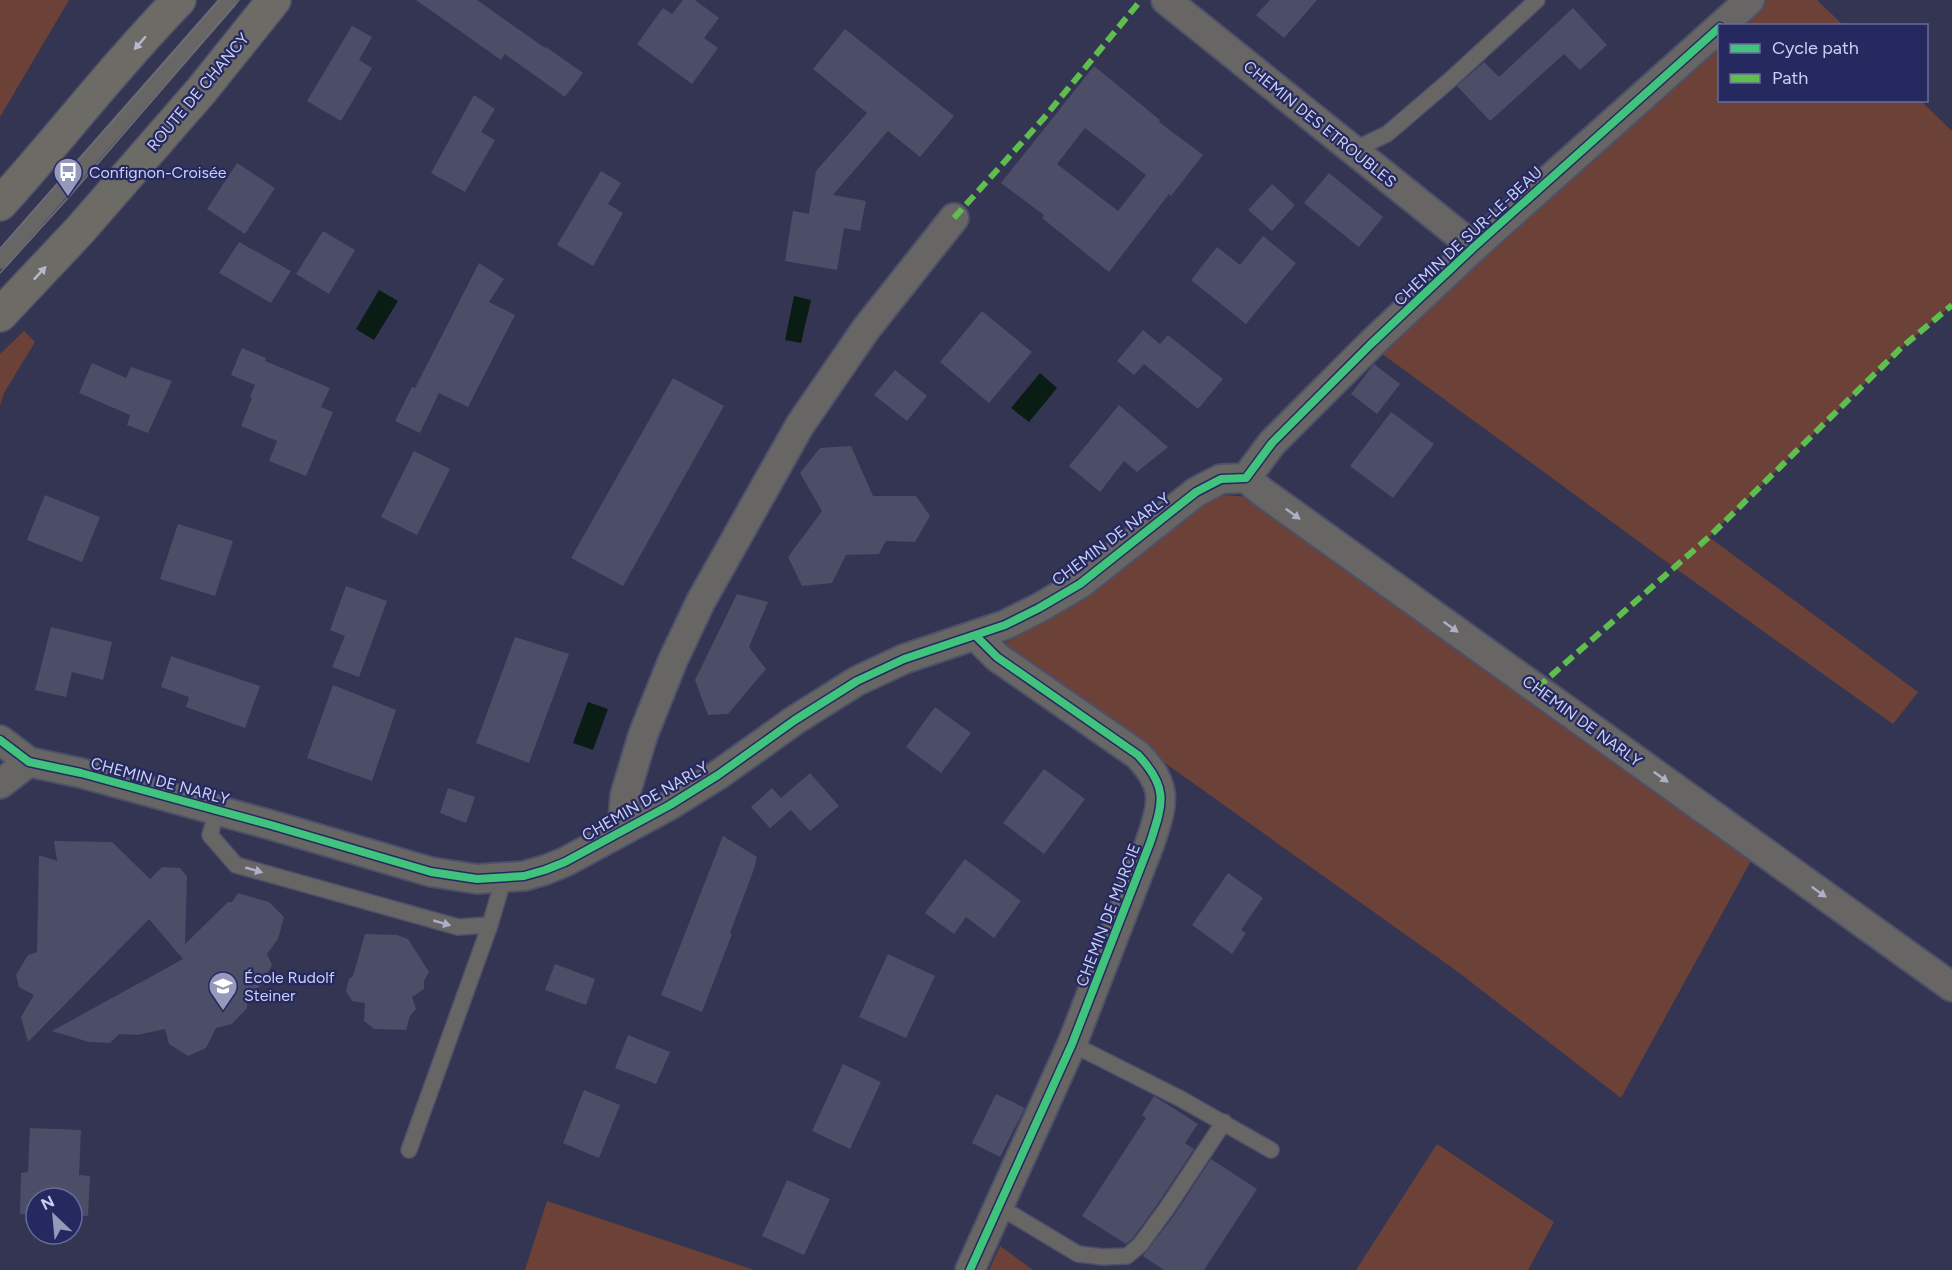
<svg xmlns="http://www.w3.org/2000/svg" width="1952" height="1270" font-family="Figtree,sans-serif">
  <rect width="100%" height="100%" fill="#333553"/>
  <path fill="#6c4138" d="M0,0H69L0,117Z
    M1750,0H1817L1843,25L1721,26Z
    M1719,27L1720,100L1921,101L1952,131V305L1901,348L1709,537L1918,692L1893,724L1675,568L1370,345Z
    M24,331L35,342L4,393L0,406V354Z
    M1221,495L1252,497L1752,859L1621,1098L1458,972L1165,763L1005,643L1048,620L1202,506Z
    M1437,1144L1554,1222L1528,1270H1356Z
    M547,1201L754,1270H525Z
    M1000,1246L1033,1270H989Z"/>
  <path fill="#0a1d15" d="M379,290L398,301L374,340L356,329Z
    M794,296L811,300L801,343L785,340Z
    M1040,373L1057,388L1029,422L1011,408Z
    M588,702L608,709L593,750L573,743Z"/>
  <path fill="#4c4e67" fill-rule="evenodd" d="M416,0H477L545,48L546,47L583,73L565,97L505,54L501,60Z
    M683,0H695L719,18L704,38L718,48L692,84L637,44L663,8L672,14Z
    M1270,0H1317L1284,38L1256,15Z
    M1573,8L1607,45L1580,70L1564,54L1490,121L1457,86L1484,62L1499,77Z
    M352,26L372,37L359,60L372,68L341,121L307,101Z
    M845,29L954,116L920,157L888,131L833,195L866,201L860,231L844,228L837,270L785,261L793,211L809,214L816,171L867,113L813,69Z
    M1094,66L1160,120L1159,122L1203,155L1171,196L1169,194L1109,272L1042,218L1044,215L1001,183ZM1085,128L1146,175L1118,211L1057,164Z
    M474,95L495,109L481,132L495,140L465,192L431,173Z
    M237,163L275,188L245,234L207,209Z
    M601,171L621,183L608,204L623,213L593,266L557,245Z
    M1329,173L1383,217L1359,247L1304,203Z
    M1272,184L1295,205L1272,231L1248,210Z
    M323,231L355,250L329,294L296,274Z
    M1263,236L1296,263L1246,324L1191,280L1217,247L1240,265Z
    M239,242L291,271L271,303L219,273Z
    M479,263L504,279L489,302L515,315L468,407L439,393L420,433L395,421L412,387L415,388Z
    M982,311L1032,352L989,403L940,362Z
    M1143,330L1160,344L1168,335L1223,379L1198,409L1144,364L1134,375L1117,361Z
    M242,348L266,358L265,361L330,388L321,407L333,412L306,476L269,461L277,441L241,426L252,398L250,397L255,385L231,375Z
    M92,363L126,378L131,367L172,381L148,433L127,425L130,415L79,393Z
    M1374,364L1400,384L1377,414L1351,394Z
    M895,370L927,396L907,421L874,395Z
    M673,378L724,406L623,586L571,558Z
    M1119,405L1168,447L1137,472L1124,461L1100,492L1069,466Z
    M1391,412L1434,444L1393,498L1350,466Z
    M851,446L873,496H916L930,516L915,542L886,541L879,554L846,555L832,583L802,586L788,557L822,511L800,473L820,448Z
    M414,451L450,469L417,535L381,517Z
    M45,495L100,517L82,562L27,540Z
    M178,524L233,541L215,596L160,579Z
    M346,586L387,601L359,677L332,667L345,636L330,630Z
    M737,594L768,602L749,647L766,669L728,714L708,715L695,680Z
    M51,627L112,642L103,680L72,672L66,697L35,690Z
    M515,637L569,654L529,763L476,743Z
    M171,656L260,686L245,728L186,707L189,697L161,687Z
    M333,685L396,710L372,781L307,758Z
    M935,707L971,733L941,773L906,747Z
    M1044,769L1085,799L1044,854L1003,823Z
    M810,773L839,806L810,831L791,810L770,828L751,807L772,788L781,798Z
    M448,788L475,797L466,823L440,813Z
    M723,836L757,857L754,869L730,933L732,934L702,1012L661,995Z
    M54,841L112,842L150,879L162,867L180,868L187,876L185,944L228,902H232L238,893L269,902L284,917L278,939L267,954L272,965L261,985L247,996V1008L232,1024L216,1028L206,1048L188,1056L169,1044L165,1029L137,1035L119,1034L110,1043L89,1042L52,1031L183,959L149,919L28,1042L21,1017L34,995L19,987L16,975L28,955L37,952L39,855L57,861Z
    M965,859L1021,901L994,938L966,917L954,934L925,913Z
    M1228,873L1263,898L1241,930L1246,933L1232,954L1192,925Z
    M365,934L397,935L408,939L429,972L424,981V989L412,997L416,1009L410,1016L406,1030L374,1029L364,1021L365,1003L352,1001L346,991L349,979L353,976Z
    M888,954L935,976L906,1038L859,1017Z
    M555,964L595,979L586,1005L545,990Z
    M628,1035L670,1052L656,1084L615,1068Z
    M843,1064L881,1082L850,1149L812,1131Z
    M584,1090L620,1105L599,1158L563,1143Z
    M996,1094L1025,1108L1000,1157L972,1143Z
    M1154,1096L1198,1124L1185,1143L1194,1149L1159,1202L1133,1238L1126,1244L1082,1216L1146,1118L1142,1115Z
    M30,1128L81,1130L79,1175L90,1176L88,1216L72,1215V1198H36V1214H20L21,1173L28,1172Z
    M1211,1159L1257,1189L1204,1270H1164L1143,1256L1175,1214Z
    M787,1180L830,1199L804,1255L762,1236Z"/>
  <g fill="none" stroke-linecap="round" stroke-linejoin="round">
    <g stroke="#4e506a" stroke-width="18">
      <path id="service" d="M1353,150L1387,134L1450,80L1537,0
        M0,261L229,0
        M217,810L210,835L236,865L458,927L490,925
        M1072,1044L1181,1099L1271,1150
        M409,1150L490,925L504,877
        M998,1206L1078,1254L1103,1257L1127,1256L1140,1245L1167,1208L1224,1122"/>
    </g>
    <g stroke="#4e506a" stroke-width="32">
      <path id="minor" d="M1166,0L1474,247
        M1721,26L1750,0
        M1246,478L1272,443L1370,345L1474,247L1720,27
        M0,740L29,762L81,773L271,825L431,872L477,879L524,876L545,870L565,862L670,805L718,775L795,720L857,681L904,659L1005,625L1039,608L1080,584L1196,492L1221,479L1246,478L1261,491L1952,987
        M0,784L29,762
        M622,831L625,795L643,735L673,660L701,601L800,425L866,329L954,218
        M970,1270L1072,1044L1150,843C1163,803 1169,788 1138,755L997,657L976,636"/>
    </g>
    <g stroke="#4e506a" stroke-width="36">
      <path id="secondary" d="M0,204C61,137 116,64 179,0
        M0,315L80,230L201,91L274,0"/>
    </g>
    <use href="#service" stroke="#686664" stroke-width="15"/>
    <use href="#minor" stroke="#686664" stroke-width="28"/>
    <use href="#secondary" stroke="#6d6b65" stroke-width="33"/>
    <path stroke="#6f6f78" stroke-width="1.5" d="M0,249L219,0
      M0,273L68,198L239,0"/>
    <path stroke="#5fbe4e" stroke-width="6" stroke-dasharray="12 6" stroke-linecap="butt" d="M954,218L1043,119L1141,0
      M1537,688L1709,537L1901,348L1952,305"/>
    <g stroke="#262960" stroke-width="11">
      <path id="cycleway" d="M0,740L29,762L81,773L271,825L431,872L477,879L524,876L545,870L565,862L670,805L718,775L795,720L857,681L904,659L1005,625L1039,608L1080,584L1196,492L1221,479L1246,478L1272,443L1370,345L1474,247L1720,27
        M970,1270L1072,1044L1150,843C1163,803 1169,788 1138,755L997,657L976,636"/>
    </g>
    <use href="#cycleway" stroke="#40c37c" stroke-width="8"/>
  </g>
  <defs><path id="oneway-solid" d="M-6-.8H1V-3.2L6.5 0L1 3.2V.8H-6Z" transform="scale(1.5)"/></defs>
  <g fill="#b3b7cf">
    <use href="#oneway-solid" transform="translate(140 43) rotate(131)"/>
    <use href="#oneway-solid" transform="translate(40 273) rotate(-47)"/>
  </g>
  <g fill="#adb0c7">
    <use href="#oneway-solid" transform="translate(1293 514) rotate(36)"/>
    <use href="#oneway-solid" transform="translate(1451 627) rotate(36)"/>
    <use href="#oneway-solid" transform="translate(1661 777) rotate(36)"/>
    <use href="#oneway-solid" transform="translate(254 870) rotate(16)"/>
    <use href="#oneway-solid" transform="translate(1819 892) rotate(36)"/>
    <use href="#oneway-solid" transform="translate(442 923) rotate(16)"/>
  </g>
  <defs>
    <g id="bus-pin" transform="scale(1.5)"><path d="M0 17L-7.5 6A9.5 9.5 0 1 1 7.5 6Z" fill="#959aba" stroke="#262960"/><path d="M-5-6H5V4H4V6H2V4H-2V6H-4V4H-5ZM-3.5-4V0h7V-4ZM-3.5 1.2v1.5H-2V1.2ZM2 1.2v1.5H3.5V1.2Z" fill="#fff"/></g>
    <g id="school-pin" transform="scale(1.5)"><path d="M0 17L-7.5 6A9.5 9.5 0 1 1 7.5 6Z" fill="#959aba" stroke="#262960"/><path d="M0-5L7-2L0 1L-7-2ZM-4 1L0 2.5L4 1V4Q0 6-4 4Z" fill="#fff"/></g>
  </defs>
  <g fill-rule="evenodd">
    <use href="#bus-pin" x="68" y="172"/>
    <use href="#school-pin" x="223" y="986"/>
  </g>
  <g text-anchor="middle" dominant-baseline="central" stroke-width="4.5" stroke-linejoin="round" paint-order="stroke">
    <g font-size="16" fill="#cad0f2" stroke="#262960">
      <text transform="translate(198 92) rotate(-50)">ROUTE DE CHANCY</text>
      <text transform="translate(1320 124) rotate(39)">CHEMIN DES ETROUBLES</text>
      <text transform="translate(1468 236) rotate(-43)">CHEMIN DE SUR-LE-BEAU</text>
      <text transform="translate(1111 539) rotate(-37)">CHEMIN DE NARLY</text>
      <text transform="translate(1582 721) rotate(36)">CHEMIN DE NARLY</text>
      <text transform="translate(160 781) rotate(15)">CHEMIN DE NARLY</text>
      <text transform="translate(645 801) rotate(-30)">CHEMIN DE NARLY</text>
      <text transform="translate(1108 915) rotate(-69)">CHEMIN DE MURCIE</text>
    </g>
    <g font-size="16" fill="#cad0f2" stroke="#262960" text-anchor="start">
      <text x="89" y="172">Confignon-Croisée</text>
      <text x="244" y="977">École Rudolf<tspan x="244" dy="18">Steiner</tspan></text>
    </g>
  </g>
  <rect x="1718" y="24" width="210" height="78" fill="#262960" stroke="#686c9a" stroke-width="1.5"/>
  <rect x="1730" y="44" width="30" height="9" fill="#40c37c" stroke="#686c9a" stroke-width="1.5"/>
  <text x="1772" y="54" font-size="18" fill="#cad0f2">Cycle path</text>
  <rect x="1730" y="74" width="30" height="9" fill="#5fbe4e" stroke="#686c9a" stroke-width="1.5"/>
  <text x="1772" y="84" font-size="18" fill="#cad0f2">Path</text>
  <g transform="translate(54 1216) rotate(334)"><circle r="28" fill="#262960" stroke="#686c9a" stroke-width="1.5"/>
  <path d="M0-4.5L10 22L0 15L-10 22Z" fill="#959aba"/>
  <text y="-9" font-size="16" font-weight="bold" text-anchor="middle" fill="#cad0f2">N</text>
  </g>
</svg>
